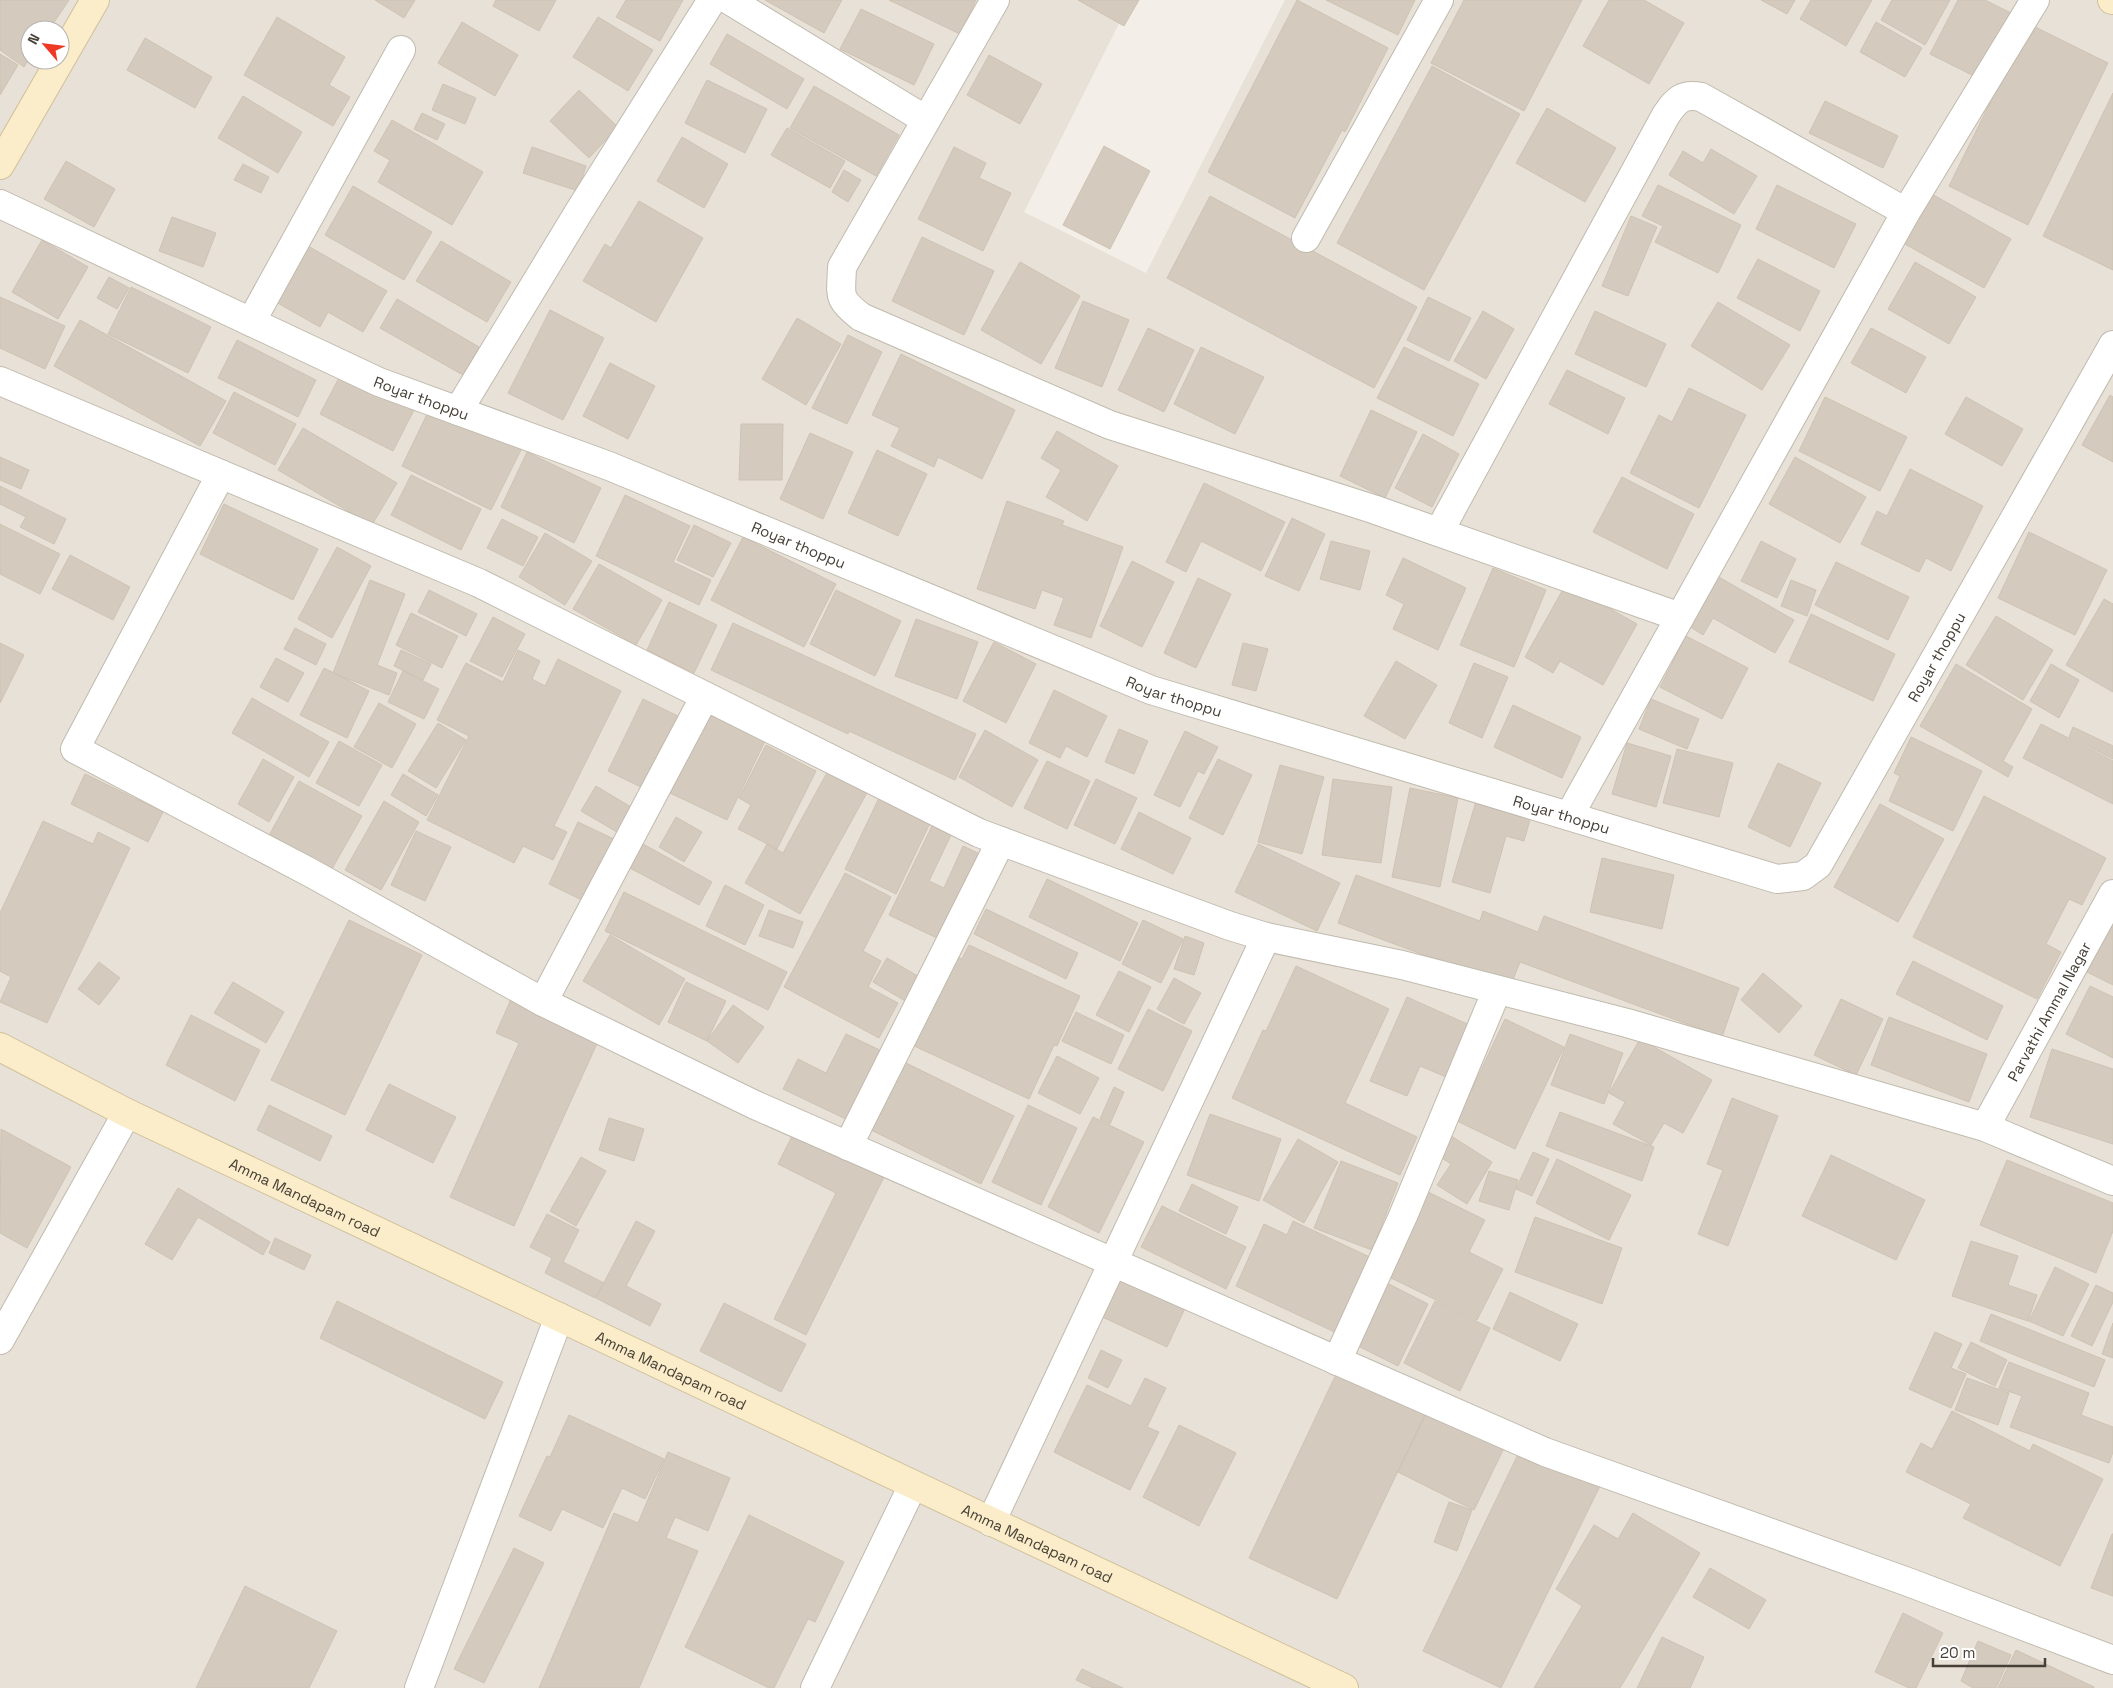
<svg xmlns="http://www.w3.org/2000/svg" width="2113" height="1688" font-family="'Space Grotesk',sans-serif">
  <rect width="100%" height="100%" fill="#f3efe8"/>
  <path fill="#e7e1d7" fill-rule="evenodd" d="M0,0H1131L1024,212L1146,273L1285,0H2113V1688H0ZM30,30H60V60H30Z"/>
  <path fill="#d4cbbe" stroke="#cfc2b2" d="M0,0H69L49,30H30V57L24,67L0,50Z
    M375,0H415L404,18Z
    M496,0H556L539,31L493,6Z
    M626,0H683L660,41L616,17Z
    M765,0H842L824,33Z
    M889,0H976L960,34Z
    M1078,0H1139L1124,26Z
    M1297,0L1388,48L1345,132L1342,130L1295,218L1208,172Z
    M1326,0H1415L1398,35Z
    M1464,0H1582L1524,111L1431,63Z
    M1609,0H1644L1684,23L1649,84L1583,46Z
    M1761,0H1795L1787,14Z
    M1811,0H1872L1846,46L1800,19Z
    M1892,0H1950L1925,45L1881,20Z
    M1958,0H1985L2013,14L1980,79L1930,54Z
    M861,9L934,44L914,85L840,49Z
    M277,17L345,57L329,85L350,97L333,126L244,75Z
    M598,17L653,50L628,91L573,57Z
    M462,22L518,55L495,96L438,63Z
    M1876,22L1922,48L1905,77L1860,52Z
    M2029,24L2108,63L2028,225L1949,186Z
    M727,34L804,79L787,109L710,64Z
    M145,38L212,77L195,108L127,70Z
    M0,54L18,65L0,95Z
    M989,55L1042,84L1020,124L967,95Z
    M1432,66L1520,114L1424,290L1337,243Z
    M707,80L767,109L745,153L685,123Z
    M443,84L476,98L465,124L432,110Z
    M814,86L899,135L876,176L790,128Z
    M579,90L618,127L589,158L550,121Z
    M2113,93V270L2043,236Z
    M243,96L302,132L278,173L218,138Z
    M1825,101L1898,136L1883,168L1809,133Z
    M1547,108L1616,148L1585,202L1516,163Z
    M422,113L445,124L437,140L414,129Z
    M392,120L483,172L452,225L378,182L390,160L374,151Z
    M787,128L845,161L830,188L771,155Z
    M682,137L728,164L704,208L657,181Z
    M1104,146L1150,171L1110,249L1063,225Z
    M532,147L586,166L578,191L523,173Z
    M954,147L986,163L979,178L1011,193L983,251L918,219Z
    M1711,149L1757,176L1734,214L1669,175L1683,151L1703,163Z
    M66,161L115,189L94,227L44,199Z
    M243,164L269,177L261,193L234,180Z
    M844,170L861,180L848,202L832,192Z
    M1658,185L1741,225L1718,273L1655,242L1663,226L1642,216Z
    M1777,185L1856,224L1834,268L1756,229Z
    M353,186L432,232L404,280L325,235Z
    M1930,193L2011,239L1984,288L1903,243Z
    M1210,196L1417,307L1374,388L1167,278Z
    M639,201L703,238L656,322L583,281L605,244L611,248Z
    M1631,216L1657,227L1628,296L1602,286Z
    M172,217L216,233L203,267L159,251Z
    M922,237L994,271L964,335L892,301Z
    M42,240L88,267L58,319L12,292Z
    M441,241L511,282L487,322L416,281Z
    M308,246L387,291L363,332L328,312L320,327L276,302Z
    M1758,259L1820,291L1800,331L1737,298Z
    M1020,262L1080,296L1041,364L981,330Z
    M1915,262L1976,297L1949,344L1888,309Z
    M109,277L129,288L117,309L97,298Z
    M131,287L211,327L188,373L108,334Z
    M0,297L65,326L45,369L0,348Z
    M1428,297L1471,318L1449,361L1407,340Z
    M397,299L479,347L463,375L380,328Z
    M1083,301L1129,320L1102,387L1055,368Z
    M1718,302L1790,345L1762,390L1691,346Z
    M550,310L604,338L563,420L508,393Z
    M1483,311L1514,329L1486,379L1454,361Z
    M1595,311L1666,344L1646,387L1575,354Z
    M797,318L841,344L806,405L762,379Z
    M80,320L226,401L200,446L54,366Z
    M1148,328L1194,350L1164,412L1118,390Z
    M1871,328L1926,357L1906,393L1851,363Z
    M848,335L882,352L847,424L812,408Z
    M237,340L316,380L298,417L218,378Z
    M1201,347L1264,377L1235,434L1174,404Z
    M1404,347L1479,384L1453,436L1377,398Z
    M901,354L1015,410L982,479L938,457L934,467L891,446L900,428L872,415Z
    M610,363L655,386L628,439L583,416Z
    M1567,370L1625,398L1608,434L1549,404Z
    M341,374L414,410L393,451L320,414Z
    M1689,388L1746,415L1699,508L1630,473L1659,415L1672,422Z
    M234,392L296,424L275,465L213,433Z
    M2110,395L2113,397V462L2082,445Z
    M1825,397L1907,437L1880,491L1799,451Z
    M1966,397L2023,429L2002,466L1945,434Z
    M432,404L522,448L491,510L402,466Z
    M1371,410L1417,432L1385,498L1340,476Z
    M741,424H783L782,480H739Z
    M303,428L397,483L372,525L278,470Z
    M1057,431L1118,466L1087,521L1046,497L1061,470L1041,458Z
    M810,433L853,452L823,519L780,499Z
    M1423,434L1459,454L1432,507L1395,488Z
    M877,450L927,474L898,536L848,513Z
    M527,452L601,488L574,543L501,507Z
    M0,457L29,470L21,489L0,480Z
    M1795,457L1866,497L1840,543L1769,504Z
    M1910,469L1983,506L1951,571L1926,558L1919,572L1861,544L1877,511L1887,516Z
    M411,475L481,509L461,550L391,515Z
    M1622,477L1694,514L1667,569L1593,532Z
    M1204,483L1285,522L1261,571L1201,541L1186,572L1166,562Z
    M0,486L66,519L54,544L20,527L26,517L0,504Z
    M625,495L690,526L673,562L711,580L699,605L596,556Z
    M1007,501L1064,521L1062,525L1123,547L1091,638L1054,625L1064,598L1042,590L1035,609L977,589Z
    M224,504L318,549L293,600L200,554Z
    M1292,518L1325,534L1299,591L1265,576Z
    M502,519L538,537L523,566L487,548Z
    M0,524L60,554L40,594L0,574Z
    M694,525L731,543L713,577L677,560Z
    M2029,532L2107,570L2075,635L1998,598Z
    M545,533L592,561L565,605L519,577Z
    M743,537L836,584L804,647L711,600Z
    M1331,541L1370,551L1360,590L1320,579Z
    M1761,541L1796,559L1777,598L1741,581Z
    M337,547L371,566L332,638L298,619Z
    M70,555L130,587L113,620L52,589Z
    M1403,558L1466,588L1438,650L1393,629L1404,604L1386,595Z
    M1132,561L1174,582L1142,647L1100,626Z
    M1836,562L1909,597L1888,640L1815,605Z
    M599,564L662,600L636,645L573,609Z
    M1493,568L1546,590L1514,667L1460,645Z
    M1717,576L1794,620L1775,653L1713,618L1703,635L1689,626Z
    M1198,578L1231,594L1196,668L1164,653Z
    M370,580L405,594L377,665L397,673L389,695L333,673Z
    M1791,580L1816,590L1807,616L1781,606Z
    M1566,584L1637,624L1603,685L1560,661L1553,673L1525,657Z
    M429,590L477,614L466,636L418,612Z
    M836,590L901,621L875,676L810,644Z
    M2104,599L2113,604V692L2066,665Z
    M669,602L717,625L694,673L647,650Z
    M411,613L458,636L442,668L396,645Z
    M1811,614L1895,654L1873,701L1789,662Z
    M1996,616L2053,650L2023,700L1966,665Z
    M493,617L525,634L502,677L470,661Z
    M916,619L978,642L957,699L895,676Z
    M733,623L976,734L955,780L849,731L848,734L711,670Z
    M295,628L326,644L316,665L284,649Z
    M1686,636L1748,668L1722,719L1660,687Z
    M994,642L1036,664L1006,723L963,701Z
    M0,643L24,655L0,703Z
    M1243,643L1268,649L1256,691L1232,685Z
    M401,650L431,664L423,680L394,666Z
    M518,650L540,661L532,679L545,686L558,659L621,691L554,826L567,832L553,860L523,846L514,863L427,820L469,736L437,720L466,663L503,682Z
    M276,658L304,673L288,702L260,687Z
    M1396,661L1437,685L1405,739L1364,716Z
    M1474,663L1508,677L1482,738L1449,723Z
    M1956,664L2032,709L2003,761L2013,767L2008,777L1920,726Z
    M2051,664L2079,680L2059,718L2030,701Z
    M324,668L369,691L347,738L300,715Z
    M403,671L439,689L424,719L388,702Z
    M1054,690L1107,716L1087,757L1066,746L1060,758L1029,743Z
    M252,698L329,742L309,777L232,733Z
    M643,699L684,719L649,791L608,771Z
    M1651,699L1699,719L1687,749L1639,729Z
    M379,703L416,724L392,768L354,747Z
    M1513,705L1581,737L1562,778L1494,747Z
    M707,714L765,741L727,820L670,793Z
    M438,723L466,740L436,788L408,771Z
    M2041,724L2113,761V804L2023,758Z
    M2073,727L2113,746V759L2069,737Z
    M1119,729L1148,741L1134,774L1105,762Z
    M985,730L1038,760L1012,807L959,777Z
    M1185,731L1218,747L1204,774L1198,771L1180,807L1154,795Z
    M1911,737L1982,771L1953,831L1889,801L1900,776L1894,773Z
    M339,741L382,765L359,806L316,783Z
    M1627,743L1671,756L1656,807L1612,794Z
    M766,745L816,771L777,849L738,829L751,805L739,798Z
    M1677,749L1733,763L1719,817L1663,803Z
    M263,759L294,777L269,822L238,804Z
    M1218,759L1252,775L1223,835L1189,818Z
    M1047,761L1090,781L1067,829L1024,808Z
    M1778,763L1821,783L1790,847L1748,827Z
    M1280,765L1324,777L1302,854L1258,842Z
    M829,769L868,791L800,914L745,883L767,844L783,853Z
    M85,774L163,812L148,842L71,804Z
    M403,774L438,795L426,816L391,795Z
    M1096,779L1137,798L1115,844L1074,825Z
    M1333,779L1392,787L1381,863L1322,855Z
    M299,781L362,816L329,874L267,839Z
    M596,786L636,810L622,835L581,811Z
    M1410,788L1458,798L1440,887L1392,877Z
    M880,796L931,821L896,894L845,869Z
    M1984,796L2106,858L2082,905L2069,899L2046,944L2061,952L2037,999L1913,937Z
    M1477,798L1532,813L1524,841L1506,836L1490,893L1452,882Z
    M384,801L419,822L381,890L345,870Z
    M1880,804L1944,839L1898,922L1834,887Z
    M1139,812L1191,838L1173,874L1121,849Z
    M676,817L702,832L684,862L659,847Z
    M43,821L93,844L98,832L130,848L47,1023L0,1002L11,977L0,971V913Z
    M578,822L620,842L590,904L549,884Z
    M932,826L951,835L929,881L944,888L963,846L984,856L943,941L889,915Z
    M416,831L451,847L425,901L391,885Z
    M643,844L712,882L699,905L630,868Z
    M1258,844L1340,883L1317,931L1235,892Z
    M1602,858L1674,875L1662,929L1590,912Z
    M845,873L891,897L863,951L881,961L868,987L898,1003L879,1038L784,987Z
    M1356,875L1480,921L1483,911L1538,932L1544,916L1739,988L1722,1037L1520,962L1510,987L1338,923Z
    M1047,879L1138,923L1120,961L1029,917Z
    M725,885L764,905L745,945L706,926Z
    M624,892L787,972L768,1010L605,931Z
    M986,909L1078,953L1066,979L974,934Z
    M769,910L803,922L793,948L759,936Z
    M349,920L422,955L345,1115L271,1080Z
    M1143,920L1183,939L1161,983L1122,964Z
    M2111,926L2113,927V985L2087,972Z
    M610,935L685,979L659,1025L583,981Z
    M1185,936L1204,943L1194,975L1174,969Z
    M969,945L1080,996L1057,1046L1054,1045L1029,1099L912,1045L954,955L962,959Z
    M887,958L921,978L907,1002L873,982Z
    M1913,961L2003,1006L1987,1040L1896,994Z
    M99,962L120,978L99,1005L78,989Z
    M1296,966L1389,1009L1345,1103L1417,1137L1400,1175L1232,1098L1263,1030L1266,1031Z
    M1119,971L1151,987L1129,1032L1096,1015Z
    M1763,973L1802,1006L1779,1033L1741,1000Z
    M1174,978L1201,993L1184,1024L1157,1009Z
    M233,982L284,1012L266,1043L214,1013Z
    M686,982L726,1001L707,1041L668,1022Z
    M2090,986L2113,997V1058L2066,1034Z
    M512,997L600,1037L514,1226L450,1197L519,1043L496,1033Z
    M1407,997L1474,1027L1451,1079L1420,1066L1407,1096L1370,1081Z
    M1841,999L1883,1019L1856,1075L1814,1055Z
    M733,1005L764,1027L738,1063L707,1041Z
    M1148,1009L1192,1031L1163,1091L1118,1069Z
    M1076,1012L1124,1035L1111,1064L1062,1041Z
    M191,1015L260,1050L235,1101L166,1065Z
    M1889,1017L1987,1054L1969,1102L1871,1065Z
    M1505,1019L1564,1047L1515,1149L1457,1121Z
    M846,1034L886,1053L852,1122L783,1089L798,1059L826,1073Z
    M1570,1034L1623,1053L1604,1104L1551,1085Z
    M1640,1039L1712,1080L1683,1133L1664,1123L1651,1145L1613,1124L1625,1102L1609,1093Z
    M2052,1049L2113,1069V1144L2030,1117Z
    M1057,1056L1099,1078L1080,1114L1038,1093Z
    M902,1061L1014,1116L981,1184L869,1129Z
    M389,1084L456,1117L433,1163L366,1130Z
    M1114,1087L1124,1092L1110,1124L1100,1119Z
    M1732,1098L1778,1116L1728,1246L1698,1234L1723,1170L1707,1164Z
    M269,1105L332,1136L320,1161L257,1130Z
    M1028,1105L1077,1128L1041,1205L992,1182Z
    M1560,1112L1654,1147L1642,1181L1546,1146Z
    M1210,1114L1281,1139L1259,1201L1187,1175Z
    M1093,1117L1144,1142L1099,1233L1048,1207Z
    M609,1118L644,1129L634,1161L599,1150Z
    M1,1129L71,1167L27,1248L0,1233Z
    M795,1130L885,1175L806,1335L774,1319L836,1193L778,1164Z
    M1448,1134L1492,1162L1467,1204L1437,1185L1451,1164L1436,1154Z
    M1298,1139L1338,1162L1304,1223L1263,1200Z
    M1533,1152L1549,1159L1532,1196L1516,1189Z
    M1831,1155L1925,1200L1896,1260L1802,1216Z
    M581,1157L606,1171L576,1226L550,1211Z
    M1557,1159L1631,1195L1609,1240L1536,1203Z
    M2007,1160L2113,1203V1231L2096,1273L1980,1225Z
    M1341,1161L1398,1183L1372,1250L1314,1228Z
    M1489,1171L1518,1180L1509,1210L1479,1201Z
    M1192,1184L1238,1207L1226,1234L1179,1211Z
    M178,1188L270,1242L263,1255L198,1217L172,1260L145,1244Z
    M1426,1191L1485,1220L1469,1252L1503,1269L1477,1320L1385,1275Z
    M1162,1206L1246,1247L1226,1289L1141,1247Z
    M547,1214L579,1230L563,1262L604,1283L595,1298L545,1273L552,1258L530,1247Z
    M1535,1217L1622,1248L1602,1304L1515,1272Z
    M636,1221L655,1231L626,1286L661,1304L650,1326L596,1298Z
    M1293,1221L1376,1260L1341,1335L1236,1286L1264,1224L1287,1235Z
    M275,1238L311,1255L304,1270L269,1253Z
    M1971,1241L2018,1256L2008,1285L2037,1295L2028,1321L1952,1296Z
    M2055,1267L2089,1284L2063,1336L2029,1321Z
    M1119,1272L1187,1304L1167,1347L1098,1315Z
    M1383,1281L1428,1304L1398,1366L1352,1343Z
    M2096,1285L2113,1293V1302L2092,1346L2071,1336Z
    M1510,1292L1578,1324L1560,1361L1493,1329Z
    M337,1301L503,1382L485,1419L320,1338Z
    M1435,1301L1490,1328L1460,1391L1404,1363Z
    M724,1303L806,1344L781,1392L700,1351Z
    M1991,1314L2105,1360L2094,1387L1980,1341Z
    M2113,1323V1358L2102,1354Z
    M1935,1332L1962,1344L1951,1368L1966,1374L1951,1408L1909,1389Z
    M1971,1342L2007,1360L1995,1386L1958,1368Z
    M1101,1350L1122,1360L1108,1388L1088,1378Z
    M2009,1362L2089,1393L2081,1415L2113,1427V1452L2109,1463L2010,1427L2022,1396L1999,1388Z
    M1340,1366L1428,1408L1337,1599L1249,1558Z
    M1145,1378L1166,1388L1147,1427L1159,1432L1130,1490L1054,1452L1087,1385L1131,1406Z
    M1967,1378L2009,1393L1998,1425L1955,1410Z
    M1428,1410L1504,1448L1474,1510L1398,1472Z
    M1952,1411L2030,1451L2033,1444L2103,1479L2060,1566L1963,1518L1971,1504L1906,1472L1921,1443L1932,1449Z
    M569,1415L664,1459L645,1499L622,1488L603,1528L562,1509L551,1531L519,1516L547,1456L550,1457Z
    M1179,1425L1236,1453L1199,1526L1143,1497Z
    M1522,1446L1601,1484L1501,1688L1423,1651Z
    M668,1452L730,1478L708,1531L675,1517L666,1538L698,1551L639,1688H539L614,1513L638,1523Z
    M1449,1502L1472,1510L1457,1551L1434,1542Z
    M1633,1513L1700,1553L1620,1688H1534L1582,1606L1556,1589L1594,1525L1618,1539Z
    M749,1515L844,1562L815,1622L808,1619L774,1688H769L685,1647Z
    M2112,1534H2113V1596L2091,1588Z
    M514,1548L544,1563L484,1683L454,1669Z
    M1710,1568L1766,1600L1749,1629L1693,1597Z
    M245,1586L337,1631L309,1688H196Z
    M1903,1613L1943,1633L1916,1688H1909L1875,1672Z
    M1662,1637L1704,1657L1690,1688H1637Z
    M1978,1641L2011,1655L1996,1688H1973L1961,1681Z
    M2016,1650L2094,1687V1688H1998Z
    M1082,1669L1123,1688H1093L1076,1680Z"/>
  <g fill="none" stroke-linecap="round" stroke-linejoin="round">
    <g stroke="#c1baae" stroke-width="30">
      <g id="street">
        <path d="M729,0L926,120"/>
        <path d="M995,0L842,267C841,297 837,298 861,317L1110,425L1373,509L1680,617L1906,212L2035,0"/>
        <path id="s1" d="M0,204L379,382L609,466L1151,690L1777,879L1803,876L1818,865L2113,345"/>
        <path d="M1306,238L1439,0"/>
        <path d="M251,322L401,50"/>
        <path d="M0,381L479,583L979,833L1230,926L1266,937L1402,965L1627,1023L1985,1127L2113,1181"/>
        <path d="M458,411L580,210L712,0"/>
        <path d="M221,474L75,749L311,873L543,1002L755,1105L1545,1452L1908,1582L2113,1660"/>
        <path d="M1439,532L1666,115C1676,100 1683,93 1701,97L1906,212"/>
        <path d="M1569,816L1680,617"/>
        <path d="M543,1002L705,696"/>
        <path id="s2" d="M1985,1127L2113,894"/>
        <path d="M848,1146L1001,841"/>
        <path d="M0,1340L127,1113"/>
        <path d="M1337,1361L1403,1216L1497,990"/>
        <path d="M991,1522L1266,937"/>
        <path d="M419,1688L559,1317"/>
        <path d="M815,1688L913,1485"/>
      </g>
    </g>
    <g stroke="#d0c09a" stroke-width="30">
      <g id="secondary">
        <path d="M2112,0H2113"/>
        <path d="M0,165L95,0"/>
        <path id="s3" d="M0,1047L127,1113L1344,1688"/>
      </g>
    </g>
    <use href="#street" stroke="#fff" stroke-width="28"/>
    <use href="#secondary" stroke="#fbedca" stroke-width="28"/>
  </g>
  <g text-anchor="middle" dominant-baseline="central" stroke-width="4" stroke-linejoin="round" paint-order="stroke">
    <g font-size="15" fill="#464037" stroke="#fff">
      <text stroke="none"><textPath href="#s1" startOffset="464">Royar thoppu</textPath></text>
      <text stroke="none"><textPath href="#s1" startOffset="869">Royar thoppu</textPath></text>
      <text stroke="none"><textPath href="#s1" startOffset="2188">Royar thoppu</textPath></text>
      <text stroke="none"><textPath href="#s1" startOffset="1274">Royar thoppu</textPath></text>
      <text stroke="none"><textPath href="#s1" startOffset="1679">Royar thoppu</textPath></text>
      <text stroke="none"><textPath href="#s2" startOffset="132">Parvathi Ammal Nagar</textPath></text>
      <text stroke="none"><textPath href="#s3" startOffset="340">Amma Mandapam road</textPath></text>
      <text stroke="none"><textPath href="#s3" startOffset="745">Amma Mandapam road</textPath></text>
      <text stroke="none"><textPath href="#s3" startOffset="1150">Amma Mandapam road</textPath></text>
    </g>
  </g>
  <g transform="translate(45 45) rotate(298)"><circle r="24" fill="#ffffff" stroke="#b5b3af"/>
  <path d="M0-4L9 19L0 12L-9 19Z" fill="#ee3a25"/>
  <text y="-8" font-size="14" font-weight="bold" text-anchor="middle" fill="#464037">N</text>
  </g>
  <path d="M1933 1658v8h112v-8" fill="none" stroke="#464037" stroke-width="2.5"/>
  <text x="1940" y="1658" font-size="15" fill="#464037" stroke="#ffffff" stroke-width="4" paint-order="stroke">20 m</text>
</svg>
